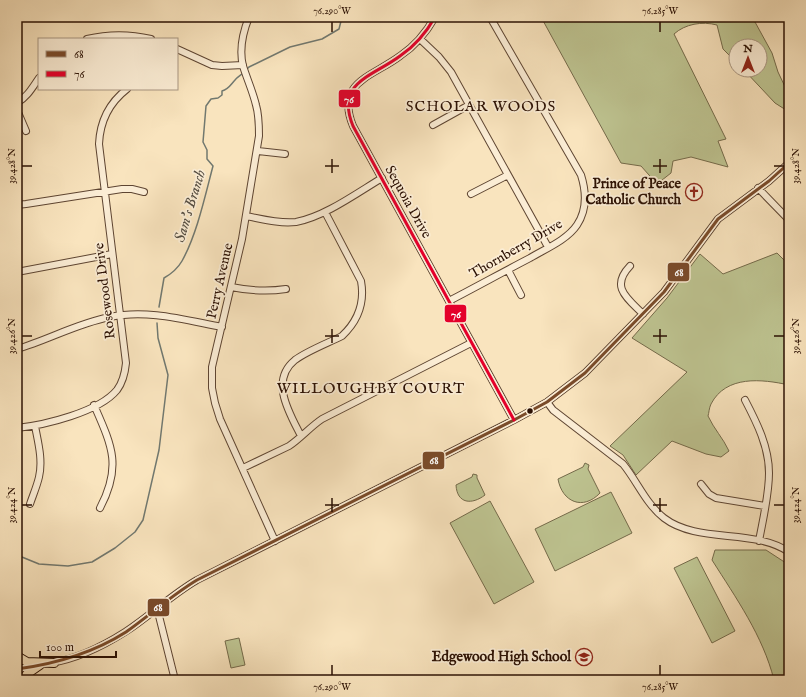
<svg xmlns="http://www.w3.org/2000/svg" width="806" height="697" font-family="'IM FELL English',serif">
  <rect width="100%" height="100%" fill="#f9e4be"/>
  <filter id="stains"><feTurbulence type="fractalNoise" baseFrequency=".005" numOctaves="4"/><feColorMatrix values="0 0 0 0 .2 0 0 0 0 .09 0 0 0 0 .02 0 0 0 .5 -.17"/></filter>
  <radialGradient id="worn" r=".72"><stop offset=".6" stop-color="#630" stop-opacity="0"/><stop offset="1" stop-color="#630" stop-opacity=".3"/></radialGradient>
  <path fill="#bec491" stroke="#746a4a" d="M541,17H745L755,22L772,53L778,72L788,93L789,108L786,110L775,103L744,70H760V46H736V62L723,49L717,25C702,21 685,24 674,34L726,139L718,141L728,167L691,157L673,161L671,173L657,184L641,166L621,163Z
    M777,253L789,265V385C762,379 726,375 711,404C709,408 709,413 708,416C714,429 723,438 729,451L721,457L706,454L672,441L636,475L623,455L610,446L687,372L632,338L667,298L700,254L723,274Z
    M585,463L589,465L588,469L600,493C583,511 562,502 558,479L583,467Z
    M473,474L477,475V478L485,495C472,505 457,504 456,485L472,477Z
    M611,492L632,533L555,571L535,529Z
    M490,501L534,582L494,604L450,523Z
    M715,550H766L789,565V680H774C763,636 736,598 712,560Z
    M697,557L735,631L712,643L674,568Z
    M239,638L245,665L231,668L225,641Z"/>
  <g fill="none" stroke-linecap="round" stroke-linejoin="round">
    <path stroke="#71786f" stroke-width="1.5" d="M246,70L249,67L290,47L322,39L339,29L342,17
      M159,307L164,278C171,274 178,268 182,261C197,234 205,196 213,166L207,159V150L203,142L206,106L211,99L218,98L222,95V91C229,89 231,84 235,80C237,77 241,75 243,73
      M17,555L39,564L68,566L92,562L115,548L135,532L143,520L159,450L168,375L158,338L157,323"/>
    <g stroke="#5e4532" stroke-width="8">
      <path id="minor" d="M249,17C243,32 239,50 243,66C247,79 253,92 256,105C259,115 259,126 259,136L242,239L212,367V388L215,403L220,419L275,541
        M435,17C426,33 415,46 400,56C372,77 335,82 353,126L514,420
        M87,39C108,34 130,34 151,39
        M420,39L439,57L451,72L548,247
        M177,49L212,65L222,66L243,65
        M17,103C28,96 32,88 39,78
        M17,110L26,131
        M433,125L469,105
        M258,151L285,154
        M758,188L789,220
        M471,194L508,175
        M17,205L26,204L122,189H132L144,192
        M246,216C262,219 279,224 296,222C324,217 357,193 382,178
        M630,266C610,287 627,298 643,314
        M508,270L521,295
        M17,272L112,254
        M231,287C251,291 266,292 286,289
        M449,301C476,287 503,272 530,258C545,249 567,240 577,225C587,210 586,191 581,175L490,17
        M17,349C48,340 78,323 110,317C147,309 185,320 222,327
        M745,400C757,423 769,447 769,473C769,495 763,519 759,541
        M547,402L553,410L623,464C637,481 646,504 664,518C698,544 754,528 789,552
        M94,405C112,446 122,466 100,508
        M17,428C45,425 99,412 117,390C123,382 125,373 126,363L99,144C100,121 109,103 127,89
        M301,436C290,414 269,381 295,360C307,351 328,343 342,336C358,321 365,303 361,281L325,212
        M243,468L289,446C301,438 310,427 322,419L471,343
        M701,484L709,494L716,498L765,506
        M30,504C33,495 37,486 39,477C43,460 38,442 35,426
        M157,608L175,680
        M51,663C76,659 103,646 125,632C150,616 171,595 197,580L514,420L547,402L585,373L664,292L718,219L769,181L789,163
        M17,669L38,666"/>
    </g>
    <g stroke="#2b1003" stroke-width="10">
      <path id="major" d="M17,656L27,662L54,663
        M22,680L27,674L40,665"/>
    </g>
    <use href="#minor" stroke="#fbedd5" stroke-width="6"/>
    <use href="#major" stroke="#f9e4be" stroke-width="8"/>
    <g stroke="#fbedd5" stroke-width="6">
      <path id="bus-1" d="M17,669C55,664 93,653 126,632C150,615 172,595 197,580L514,420L547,402L585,373L664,292L718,219L769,181L789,163"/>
    </g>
    <g stroke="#fbedd5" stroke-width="6">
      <path id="bus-2" d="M435,17C426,33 415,46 400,56C372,77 335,82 353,126L514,420"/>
    </g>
    <use href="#bus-1" stroke="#7a4b2a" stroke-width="3"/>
    <use href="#bus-2" stroke="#e4002b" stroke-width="3"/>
  </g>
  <path fill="none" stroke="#2b1003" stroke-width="1.5" d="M332,22V32M660,22V32M332,159V173M660,159V173M22,166H32M325,166H339M653,166H667M774,166H784M332,329V343M660,329V343M22,336H32M325,336H339M653,336H667M774,336H784M332,498V512M660,498V512M22,505H32M325,505H339M653,505H667M774,505H784M332,665V675M660,665V675"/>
  <defs>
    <g id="church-ring" transform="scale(0.9)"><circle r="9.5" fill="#fbedd5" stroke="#8f2418" stroke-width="1.5"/><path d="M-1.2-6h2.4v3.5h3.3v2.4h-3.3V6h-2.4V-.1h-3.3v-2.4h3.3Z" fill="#8f2418"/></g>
    <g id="school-ring" transform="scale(0.9)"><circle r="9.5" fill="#fbedd5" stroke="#8f2418" stroke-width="1.5"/><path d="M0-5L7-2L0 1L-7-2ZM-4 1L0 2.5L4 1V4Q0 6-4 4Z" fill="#8f2418"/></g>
  </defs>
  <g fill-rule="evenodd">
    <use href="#church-ring" x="694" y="192"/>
    <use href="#school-ring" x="584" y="657"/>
  </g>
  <circle fill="#2b1003" stroke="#fbedd5" stroke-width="1.5" cx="530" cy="411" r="3.5"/>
  <g text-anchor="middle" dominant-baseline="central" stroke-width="3.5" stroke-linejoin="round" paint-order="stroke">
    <g font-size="14" font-weight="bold" fill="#2b1003" stroke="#fbedd5" text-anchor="end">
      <text x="681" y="184">Prince of Peace<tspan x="681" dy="16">Catholic Church</tspan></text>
      <text x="571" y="657">Edgewood High School</text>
    </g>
    <g font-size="14" fill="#2b1003" stroke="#fbedd5">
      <text transform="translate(408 202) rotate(61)">Sequoia Drive</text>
      <text transform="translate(516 249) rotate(-30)">Thornberry Drive</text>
      <text transform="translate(220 281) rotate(-77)">Perry Avenue</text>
      <text transform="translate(105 291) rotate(-97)">Rosewood Drive</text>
    </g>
    <g font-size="15" letter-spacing="1" fill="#2b1003" stroke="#fbedd5">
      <text x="481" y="106">SCHOLAR WOODS</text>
      <text x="371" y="388">WILLOUGHBY COURT</text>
    </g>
    <g font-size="15" font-style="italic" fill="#544d42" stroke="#fbedd5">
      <text transform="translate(190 206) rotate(-73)">Sam's Branch</text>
    </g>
  </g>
  <g stroke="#fbedd5" stroke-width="1.5">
    <rect x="338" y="89" width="23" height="19" rx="4" fill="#e4002b"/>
    <rect x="667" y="262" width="23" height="20" rx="4" fill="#7a4b2a"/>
    <rect x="444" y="304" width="23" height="19" rx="4" fill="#e4002b"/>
    <rect x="422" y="451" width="23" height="19" rx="4" fill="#7a4b2a"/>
    <rect x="147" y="598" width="23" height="19" rx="4" fill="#7a4b2a"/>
  </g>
  <g font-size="11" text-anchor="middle" font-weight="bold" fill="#fff">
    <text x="349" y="103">76</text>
    <text x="679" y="276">68</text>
    <text x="456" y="318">76</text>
    <text x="434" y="464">68</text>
    <text x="158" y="611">68</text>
  </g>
  <rect width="806" height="697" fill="none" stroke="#f9e4be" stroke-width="44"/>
  <rect x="38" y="38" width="140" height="52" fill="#fbedd5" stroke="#a89581"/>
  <rect x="46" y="51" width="20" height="6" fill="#7a4b2a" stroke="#a89581"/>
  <text x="74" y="58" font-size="12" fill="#2b1003">68</text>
  <rect x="46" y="71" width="20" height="6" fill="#e4002b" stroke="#a89581"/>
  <text x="74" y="78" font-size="12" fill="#2b1003">76</text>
  <g transform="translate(748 58)"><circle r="19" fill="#fbedd5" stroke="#a89581"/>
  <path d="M0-3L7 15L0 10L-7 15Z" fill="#8f2418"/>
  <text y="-6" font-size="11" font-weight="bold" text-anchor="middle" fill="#2b1003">N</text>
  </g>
  <path d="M40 651v6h76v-6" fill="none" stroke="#2b1003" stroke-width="2"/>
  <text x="46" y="651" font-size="12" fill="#2b1003" stroke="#fbedd5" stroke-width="3" paint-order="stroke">100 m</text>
  <rect x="22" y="22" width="762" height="653" fill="none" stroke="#2b1003" stroke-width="1.5"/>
  <g font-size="10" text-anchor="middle" fill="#2b1003">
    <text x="332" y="14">76.290°W</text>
    <text x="660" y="14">76.285°W</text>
    <text transform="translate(11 166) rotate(-90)" y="4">39.428°N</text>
    <text transform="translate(795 166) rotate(-90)" y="4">39.428°N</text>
    <text transform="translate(11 336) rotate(-90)" y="4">39.426°N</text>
    <text transform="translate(795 336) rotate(-90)" y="4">39.426°N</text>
    <text transform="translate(11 505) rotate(-90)" y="4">39.424°N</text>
    <text transform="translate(795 505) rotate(-90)" y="4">39.424°N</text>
    <text x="332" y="690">76.290°W</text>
    <text x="660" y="690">76.285°W</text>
  </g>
  <rect width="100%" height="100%" filter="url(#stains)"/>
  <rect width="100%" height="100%" fill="url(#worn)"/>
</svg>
